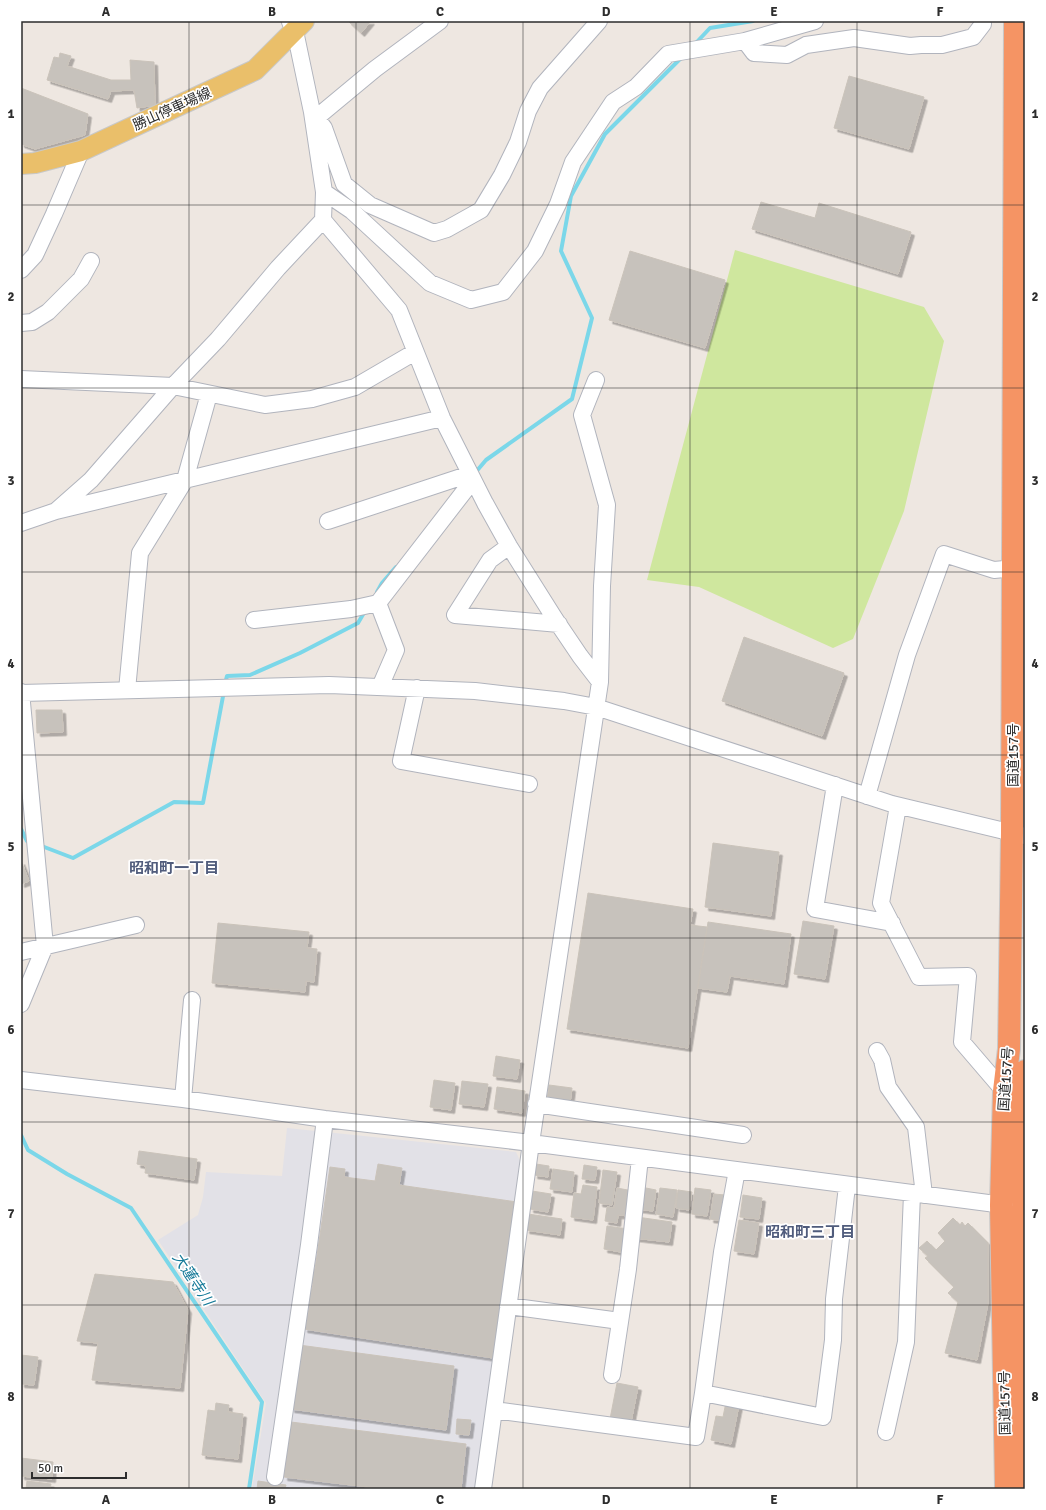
<svg xmlns="http://www.w3.org/2000/svg" width="1046" height="1510" font-family="Signika,'Noto Sans JP',sans-serif">
  <defs>
    <filter id="shadow"><feDropShadow dx="3.5" dy="3.5" stdDeviation="0" flood-color="#0004"/></filter>
  </defs>
  <rect width="100%" height="100%" fill="#eee7e1"/>
  <path fill="#e2e1e7" d="M287,1128L516,1152L523,1167L477,1489H252L266,1403L158,1240L198,1215L203,1197L206,1172L282,1176Z"/>
  <path fill="#cfe79e" d="M735,250L924,307L944,341L904,511L853,639L833,648L699,587L647,580Z"/>
  <g fill="none" stroke-linecap="round" stroke-linejoin="round">
    <path stroke="#7bd7e9" stroke-width="4" d="M695,44L710,28L753,21
      M475,473L486,460L572,399L592,318L561,251L571,196L605,134L682,57
      M377,592L382,583L396,567
      M225,684L227,676L250,675L300,653L358,623L365,611
      M21,829L27,841L30,842
      M39,845L73,858L174,802L203,803L224,691
      M21,1135L28,1150L67,1174L131,1208L262,1402L249,1489"/>
  </g>
  <path fill="#c7c2bc" stroke="#cac3ba" filter="url(#shadow)" d="M348,21H371L361,33Z
    M60,53L71,56L67,66L111,80H131L130,60L154,62L155,105L137,108L134,90L111,91L108,99L47,80L54,57L59,58Z
    M849,76L924,97L909,149L834,128Z
    M21,88L88,114L85,135L35,149L21,144Z
    M761,202L815,218L819,203L911,232L898,274L752,229Z
    M630,251L725,280L705,348L609,320Z
    M744,637L844,673L822,736L722,701Z
    M36,710H62L63,732L37,733Z
    M713,843L779,852L771,916L705,907Z
    M21,861L29,881L21,884Z
    M588,893L693,909L690,925L707,927L688,1048L567,1029Z
    M803,921L834,926L825,979L794,974Z
    M708,922L791,934L784,984L730,976L727,992L698,988Z
    M218,923L309,932L307,948L317,949L314,982L306,981L305,992L212,983Z
    M496,1056L520,1060L517,1079L493,1076Z
    M434,1080L455,1083L451,1110L430,1107Z
    M462,1081L488,1084L484,1107L459,1104Z
    M549,1085L572,1088L570,1103L547,1100Z
    M497,1087L525,1091L522,1113L494,1109Z
    M139,1151L197,1159L194,1180L145,1173L146,1166L137,1164Z
    M378,1164L402,1168L399,1185L517,1202L493,1358L304,1329L306,1315H308L309,1308L307,1307L309,1293H311L313,1284L310,1283L312,1269H315L330,1167L345,1169L344,1177L375,1181Z
    M536,1164L549,1166L548,1177L534,1175Z
    M584,1165L597,1167L595,1180L582,1179Z
    M553,1169L574,1172L572,1192L550,1189Z
    M603,1170L617,1172L612,1205L599,1203Z
    M583,1185L597,1187L593,1220L571,1217L574,1193L581,1194Z
    M641,1187L656,1190L653,1211L637,1209Z
    M617,1188L633,1191L629,1216L618,1215L617,1223L605,1221L607,1207L614,1208Z
    M660,1188L677,1190L673,1217L656,1214Z
    M695,1188L711,1190L707,1216L692,1214Z
    M678,1190L692,1192L689,1210L676,1208Z
    M532,1191L551,1194L548,1212L530,1209Z
    M714,1194L725,1195L722,1221L710,1219Z
    M743,1195L762,1198L759,1219L740,1217Z
    M528,1214L562,1219L560,1235L526,1230Z
    M637,1217L672,1222L669,1242L634,1238Z
    M953,1218L960,1225L962,1222L965,1226L968,1223L988,1243V1303L977,1360L945,1353L958,1302L948,1293L954,1287L925,1258L928,1256L919,1248L927,1241L936,1250L945,1241L938,1233Z
    M739,1220L759,1223L754,1254L734,1251Z
    M607,1226L628,1229L627,1243L623,1242L621,1252L604,1249Z
    M95,1274L173,1282L188,1310L180,1388L92,1380L98,1343L77,1341Z
    M299,1345L454,1366L446,1430L291,1409Z
    M21,1355L38,1357L34,1385L21,1384Z
    M617,1383L638,1387L631,1422L610,1419Z
    M726,1402L739,1405L731,1444L711,1440L716,1416L723,1417Z
    M216,1403L229,1405L228,1412L243,1414L238,1459L202,1455L208,1410L215,1411Z
    M457,1419L471,1420L469,1435L456,1434Z
    M291,1422L466,1444L461,1489H385L284,1477Z
    M21,1458L53,1462L52,1479L21,1476Z
    M27,1481L51,1484L50,1489H26Z
    M258,1481L286,1485L285,1489H257Z"/>
  <g fill="none" stroke-linecap="round" stroke-linejoin="round">
    <g stroke="#b1b4bd" stroke-width="18">
      <path id="minor" d="M290,22L295,31L312,112L324,192L323,220L399,310L442,418L485,503L509,546L555,619L580,656L600,682
        M745,41L754,53L787,55L806,45L854,38L910,46L921,45H942L973,37L983,24
        M315,116L324,128L344,184L370,205L434,233L447,229L481,210L502,175L518,142L528,111L540,88L599,21
        M316,118L375,69L440,21
        M324,192L352,211L430,283L471,300L503,292L535,251L558,204L573,162L613,102L636,87L668,54L745,41L815,21
        M21,270L35,255L54,214L81,151
        M21,323L32,322L48,312L81,279L91,261
        M21,379L173,386L265,405L312,399L355,387L415,352
        M57,510L91,480L173,386L218,339L278,268L323,220
        M328,521L470,474
        M21,523L56,511L442,418
        M509,546L490,560L455,615L559,624
        M254,620L351,609L378,603
        M380,687L396,650L378,603L473,480
        M417,688L401,761L529,784
        M127,690L140,553L185,480L209,394
        M21,692L45,946L21,1004
        M21,693L329,685L475,691L564,701L596,707L892,804L1025,836
        M835,785L815,909L892,923
        M867,796L907,655L944,554L994,570L1025,567
        M898,806L881,903L919,977L968,976L962,1042L1004,1091
        M21,952L136,925
        M877,1051L882,1060L888,1087L916,1127L924,1195
        M21,1080L183,1099L325,1119L531,1143L1011,1206
        M183,1099L192,1000
        M536,1104L743,1135
        M737,1170L722,1252L703,1393L823,1417L833,1340L834,1299L847,1186
        M508,1306L620,1321
        M612,1375L628,1269L640,1158
        M494,1410L696,1437L703,1393
        M886,1432L906,1342L912,1194
        M275,1477L309,1245L325,1119
        M483,1489L531,1143L600,682L602,586L607,505L582,415L596,380"/>
    </g>
    <g stroke="#c8c8c8" stroke-width="22">
      <path id="major" d="M21,164L35,163L81,151L255,70L304,21"/>
    </g>
    <g stroke="#c8c8c8" stroke-width="24">
      <path id="highway" d="M1006,1489L1001,1205L1004,1091L1009,1049L1012,833L1015,21
        M1022,1489L1023,1208L1025,1071"/>
    </g>
    <use href="#minor" stroke="#fff" stroke-width="16"/>
    <use href="#major" stroke="#eabf6a" stroke-width="20"/>
    <use href="#highway" stroke="#f59464" stroke-width="22"/>
  </g>
  <path fill="none" stroke="#2d2d2d" stroke-width="1" stroke-opacity="0.55" d="M189,21V1489M356,21V1489M523,21V1489M690,21V1489M857,21V1489M21,205H1025M21,388H1025M21,572H1025M21,755H1025M21,938H1025M21,1122H1025M21,1305H1025"/>
  <g text-anchor="middle" dominant-baseline="central" stroke-width="3.5" stroke-linejoin="round" paint-order="stroke">
    <g font-size="14" fill="#2d2d2d" stroke="#fff">
      <text transform="translate(172 109) rotate(-24)">勝山停車場線</text>
      <text transform="translate(1013 755) rotate(-90)">国道157号</text>
      <text transform="translate(1006 1079) rotate(-86)">国道157号</text>
      <text transform="translate(1005 1403) rotate(-91)">国道157号</text>
    </g>
    <g font-size="15" font-weight="bold" fill="#505c7c" stroke="#fff">
      <text x="174" y="868">昭和町一丁目</text>
      <text x="810" y="1232">昭和町三丁目</text>
    </g>
    <g font-size="15" font-style="italic" fill="#167a99" stroke="#fff">
      <text transform="translate(193 1279) rotate(56)">大蓮寺川</text>
    </g>
  </g>
  <rect width="1046" height="1510" fill="none" stroke="#ffffff" stroke-width="44"/>
  <path d="M32 1472v6h94v-6" fill="none" stroke="#2d2d2d" stroke-width="2"/>
  <text x="38" y="1472" font-size="12" fill="#2d2d2d" stroke="#ffffff" stroke-width="3" paint-order="stroke">50 m</text>
  <rect x="22" y="22" width="1002" height="1466" fill="none" stroke="#2d2d2d" stroke-width="1.5"/>
  <g font-size="13" text-anchor="middle" font-weight="bold" fill="#2d2d2d">
    <text x="106" y="16">A</text>
    <text x="272" y="16">B</text>
    <text x="440" y="16">C</text>
    <text x="606" y="16">D</text>
    <text x="774" y="16">E</text>
    <text x="940" y="16">F</text>
    <text x="11" y="118">1</text>
    <text x="1035" y="118">1</text>
    <text x="11" y="301">2</text>
    <text x="1035" y="301">2</text>
    <text x="11" y="485">3</text>
    <text x="1035" y="485">3</text>
    <text x="11" y="668">4</text>
    <text x="1035" y="668">4</text>
    <text x="11" y="851">5</text>
    <text x="1035" y="851">5</text>
    <text x="11" y="1034">6</text>
    <text x="1035" y="1034">6</text>
    <text x="11" y="1218">7</text>
    <text x="1035" y="1218">7</text>
    <text x="11" y="1401">8</text>
    <text x="1035" y="1401">8</text>
    <text x="106" y="1504">A</text>
    <text x="272" y="1504">B</text>
    <text x="440" y="1504">C</text>
    <text x="606" y="1504">D</text>
    <text x="774" y="1504">E</text>
    <text x="940" y="1504">F</text>
  </g>
</svg>
